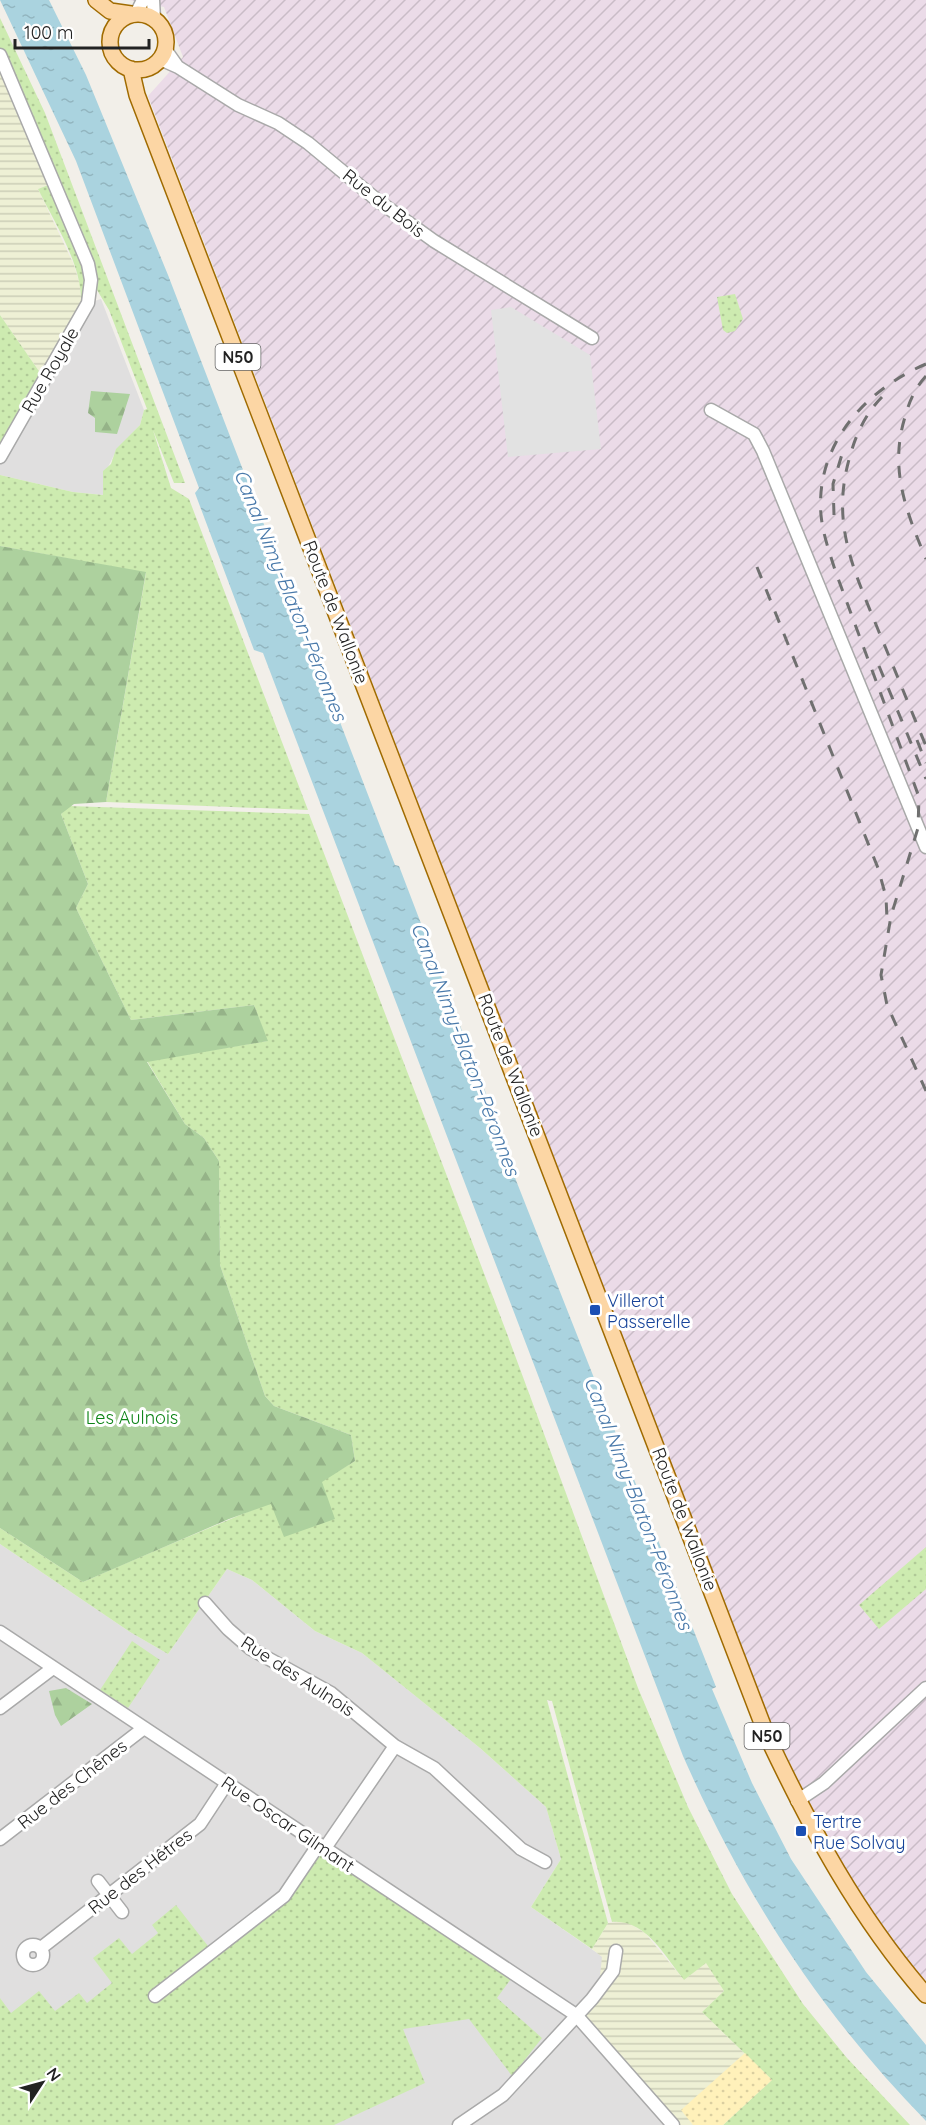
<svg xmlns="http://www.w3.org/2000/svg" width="926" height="2125" font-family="Quicksand,sans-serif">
  <defs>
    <pattern id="industrial-furrows" width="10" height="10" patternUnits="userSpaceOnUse" patternTransform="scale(1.5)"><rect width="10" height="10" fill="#ebdbe8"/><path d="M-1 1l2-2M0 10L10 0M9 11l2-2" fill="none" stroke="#c9bcc7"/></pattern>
    <pattern id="farmland-rules" width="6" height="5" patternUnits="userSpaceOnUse" patternTransform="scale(1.5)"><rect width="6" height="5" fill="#eef0d5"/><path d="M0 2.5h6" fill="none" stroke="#ccceb7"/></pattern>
    <pattern id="grass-dots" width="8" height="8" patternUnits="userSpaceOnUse" patternTransform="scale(1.5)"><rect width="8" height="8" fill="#cdebb0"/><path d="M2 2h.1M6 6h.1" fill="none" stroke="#b0c997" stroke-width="1.8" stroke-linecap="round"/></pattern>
    <pattern id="forest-firs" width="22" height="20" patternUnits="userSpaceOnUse" patternTransform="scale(1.5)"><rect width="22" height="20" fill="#add19e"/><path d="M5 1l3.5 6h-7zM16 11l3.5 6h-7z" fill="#95b388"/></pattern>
    <pattern id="sand-dots" width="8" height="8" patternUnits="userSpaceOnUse" patternTransform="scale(1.5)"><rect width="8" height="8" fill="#fff1ba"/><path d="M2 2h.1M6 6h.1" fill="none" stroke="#dacea0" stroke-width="1.8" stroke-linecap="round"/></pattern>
    <pattern id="water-ripples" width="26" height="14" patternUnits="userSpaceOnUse" patternTransform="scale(1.5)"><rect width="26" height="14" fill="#aad3df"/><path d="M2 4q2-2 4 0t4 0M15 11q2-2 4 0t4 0" fill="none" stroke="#92b5bf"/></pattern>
  </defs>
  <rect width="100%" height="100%" fill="#f2efe9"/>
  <path fill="#e0dfdf" d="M101,299L144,410L140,425L117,449L107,469L104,495L73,492L0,475V463L91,302Z
    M0,1544L130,1632L168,1654L227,1569L252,1580L315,1631L362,1653L480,1748L546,1807L561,1859L531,1907L603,1957L599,1986L669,2125H0Z"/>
  <path fill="url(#industrial-furrows)" d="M129,0H926V1985L886,1934L849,1880L789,1767L763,1704L148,96L183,57L164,7Z"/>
  <path fill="url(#farmland-rules)" d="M0,63L51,184L38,189L74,265L80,285L81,298L85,299L43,377L0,315Z
    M626,1921L645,1933L684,1980L706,1962L724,1991L702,2012L772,2080L723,2125H679L579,2012L599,1986L602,1957L592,1949L608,1923Z"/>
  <path fill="url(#grass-dots)" d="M0,18L45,113L185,483H174L153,430L171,488L189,499L308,810L106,802L146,573L0,546V475L73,492L103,495V471L111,464L116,449L140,425L144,410L147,409L109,310L91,280L0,55Z
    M51,184L86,272L85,299L81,298C80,261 54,222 38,189Z
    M735,294L743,319L735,331L727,333L723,330L717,297Z
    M0,315L43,377L0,452Z
    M69,806L309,814L506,1331L638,1688L688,1807L732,1894L803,2004L847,2058L910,2125H723L772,2080L702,2012L724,1991L706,1963L684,1980C665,1957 646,1919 612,1922L552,1701L547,1700L608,1923L592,1949L531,1907L561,1859L546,1807L480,1748L362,1653L315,1631L252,1580L227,1569L168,1654L130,1632L0,1544V1528L83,1582C130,1561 178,1541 226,1521C271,1502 313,1487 355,1461L351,1435L274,1406L265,1396L220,1265L219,1161L204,1138L185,1124L147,1061L267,1041L254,1005L131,1020L76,908L88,884L61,814Z
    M926,1547V1589L879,1629L859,1605Z
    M132,1641L160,1660L128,1708L100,1690Z
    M320,1852L511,1979L497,1998L542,2038L512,2076L469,2019L403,2029L425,2083L334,2125H0V1998L11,2013L39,1991L55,2011L79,1993L87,2003L112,1983L93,1958L119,1938L132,1954L158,1933L152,1925L176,1905L215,1955L291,1897Z"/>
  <path fill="url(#forest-firs)" d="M91,391L130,394L117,434L95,432V418L88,413Z
    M0,546L146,572L106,802L74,804L61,814L88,884L76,908L131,1020L254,1005L268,1041L147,1062L185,1124L204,1138L219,1161L220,1265L265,1396L274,1406L351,1435L355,1461L322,1482L335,1519L284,1537L271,1504L229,1519L83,1582L0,1528Z
    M66,1688L92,1704L61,1726L55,1715L49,1691Z"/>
  <path fill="url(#sand-dots)" d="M745,2053L772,2080L723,2125H693L681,2110Z"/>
  <path fill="#e2e2e2" d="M511,307L590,355L601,449L508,457L491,310Z"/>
  <path fill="url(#water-ripples)" d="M0,0H49L86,75L168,275L395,865L399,866L508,1151L506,1155L716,1687L712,1689L752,1783L791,1859L866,1972L926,2045V2121C819,2011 745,1896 683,1756L263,653L254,650L195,493L199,488L76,161Z"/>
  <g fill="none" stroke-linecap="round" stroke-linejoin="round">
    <g stroke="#a9a9a9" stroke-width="15">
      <path id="minor" d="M153,0L154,19
        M136,14L143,0
        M165,49L177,66
        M0,55L88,264L91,280L88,303L0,457
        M160,59L178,67L238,105L278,123L308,143L377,200L434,241L592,338
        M711,410L754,434L763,451L926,847
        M205,1603L228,1629L251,1649L331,1693L395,1746L325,1848
        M0,1632L576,2015L673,2125
        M0,1708L53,1668
        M395,1746L434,1768L521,1849L545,1862
        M797,1801L824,1783L926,1688
        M0,1839L144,1728
        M98,1881L122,1912
        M23 1955a10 10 0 1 1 20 0a10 10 0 1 1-20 0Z
        M41,1948L200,1824L227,1783
        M155,1996L284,1896L319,1844
        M459,2125L503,2095L592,1999L613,1971L616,1951"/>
    </g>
    <g stroke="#a06b00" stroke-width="18">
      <path id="major" d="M96,0L110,11L131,14
        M110 42a28 28 0 1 1 56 0a28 28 0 1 1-56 0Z
        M131,69L137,95L767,1736C811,1829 858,1917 926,1995"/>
    </g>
    <use href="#minor" stroke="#fff" stroke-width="12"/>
    <use href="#major" stroke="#fcd6a4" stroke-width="15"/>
    <path stroke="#707070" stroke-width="3" stroke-dasharray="12 12" stroke-linecap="butt" d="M926,364C865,390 815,445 821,515C823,535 830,554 836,573L919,797L918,828L891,916L881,975L887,1005L926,1091
      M926,376C915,388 909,402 905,417C889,469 906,511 926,559
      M882,397C866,413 856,434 850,456C830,524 854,570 879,632C895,670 910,708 926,746
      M834,515L833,484L843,451
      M757,567L878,868L886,897L887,919
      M879,666L926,779
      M917,740L926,763"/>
  </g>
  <g fill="#1a4fb4" stroke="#fff" stroke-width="2">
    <rect x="589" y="1304" width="12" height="12" rx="3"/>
    <rect x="795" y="1825" width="12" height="12" rx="3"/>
  </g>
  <g text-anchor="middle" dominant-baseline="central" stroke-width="6" stroke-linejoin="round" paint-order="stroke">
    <g fill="#fff" stroke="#646464" stroke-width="1.5">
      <rect x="215.5" y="344" width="45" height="26" rx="4.5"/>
      <rect x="744.5" y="1723" width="45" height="26" rx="4.5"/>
    </g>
    <g font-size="16" font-weight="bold" fill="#222">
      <text x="238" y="357">N50</text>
      <text x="767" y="1736">N50</text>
    </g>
    <g font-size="18" fill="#222" stroke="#fff">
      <text transform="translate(384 203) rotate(38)">Rue du Bois</text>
      <text transform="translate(50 370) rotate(-60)">Rue Royale</text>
      <text transform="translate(336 612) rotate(69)">Route de Wallonie</text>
      <text transform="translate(511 1065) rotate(69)">Route de Wallonie</text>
      <text transform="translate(685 1519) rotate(69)">Route de Wallonie</text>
      <text transform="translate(298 1676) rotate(33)">Rue des Aulnois</text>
      <text transform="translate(72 1784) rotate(-38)">Rue des Chênes</text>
      <text transform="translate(288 1824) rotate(34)">Rue Oscar Gilmant</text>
      <text transform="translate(140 1871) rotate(-38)">Rue des Hêtres</text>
    </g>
    <g font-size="18" fill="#164399" stroke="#fff" text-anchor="start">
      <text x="607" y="1300">Villerot<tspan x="607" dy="21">Passerelle</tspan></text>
      <text x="813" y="1821">Tertre<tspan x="813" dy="21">Rue Solvay</tspan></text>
    </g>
    <g font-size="18" fill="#0c8416" stroke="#fff">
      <text x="132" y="1417">Les Aulnois</text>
    </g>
    <g font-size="20" font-style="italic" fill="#4a7aab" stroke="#fff">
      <text transform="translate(291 595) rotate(68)">Canal Nimy-Blaton-Péronnes</text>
      <text transform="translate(466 1049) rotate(69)">Canal Nimy-Blaton-Péronnes</text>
      <text transform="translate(639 1503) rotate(69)">Canal Nimy-Blaton-Péronnes</text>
    </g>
  </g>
  <g transform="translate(42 2083) rotate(54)" stroke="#ffffff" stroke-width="4.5" paint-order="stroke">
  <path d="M0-4.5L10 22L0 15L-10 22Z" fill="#222222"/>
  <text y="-9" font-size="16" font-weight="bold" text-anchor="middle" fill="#222222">N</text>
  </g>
  <path d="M15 39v9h134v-9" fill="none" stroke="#222222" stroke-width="3"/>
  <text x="24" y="39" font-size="18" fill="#222222" stroke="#ffffff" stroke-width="4.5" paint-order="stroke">100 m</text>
</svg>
